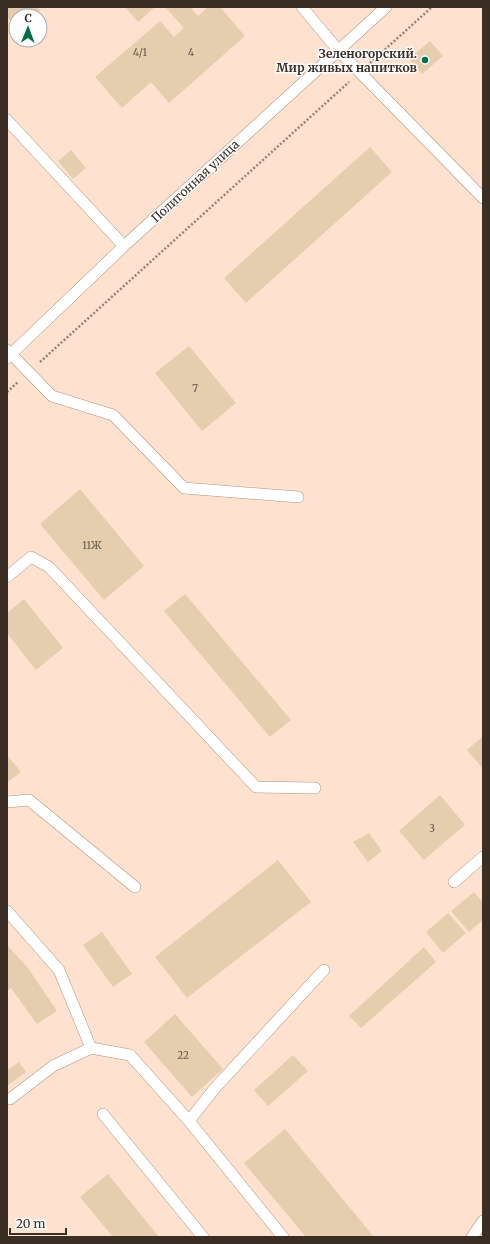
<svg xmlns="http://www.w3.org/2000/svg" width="490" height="1244" font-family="Merriweather,serif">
  <rect width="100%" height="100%" fill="#fee2cf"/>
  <path fill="#e4ceae" d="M7,7H37L40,11L35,16H16V27L7,17Z
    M125,7H155L138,22Z
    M165,7H190L198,16L208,7H220L245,36L169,103L151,82L122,108L95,77L160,21L174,37L184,28Z
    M430,41L443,56L422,74L409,59Z
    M370,147L392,172L246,303L224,278Z
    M71,150L86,168L73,179L58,161Z
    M189,346L236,403L202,431L155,373Z
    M80,489L144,566L104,600L40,524Z
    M185,594L291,720L270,737L164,611Z
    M24,599L63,648L36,670L7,633V613Z
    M483,736V769L467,750Z
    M7,755L21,772L7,783Z
    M440,795L465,825L424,860L399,831Z
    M369,833L382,851L368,862L353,842Z
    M278,860L311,902L187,998L155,957Z
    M474,892L483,902V920L469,932L451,911Z
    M448,913L466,933L443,953L426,932Z
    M102,932L132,974L113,987L83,945Z
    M7,945L28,968L57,1011L37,1024L11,988L7,991Z
    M424,947L436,962L361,1028L349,1016Z
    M175,1014L223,1069L192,1097L144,1042Z
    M293,1055L308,1071L268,1106L254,1090Z
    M19,1062L26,1072L7,1086V1070Z
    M285,1129L374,1237H306L244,1163Z
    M108,1174L159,1237H113L80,1197Z"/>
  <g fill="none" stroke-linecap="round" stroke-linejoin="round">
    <g stroke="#b2927c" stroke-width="12">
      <path id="service" d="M302,7L338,50L483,198
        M7,120L124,246
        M7,350L52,396L113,415L184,488L298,497
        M7,358L124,246L386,7
        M7,577L31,557L49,567L256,787L315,788
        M7,802L29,800L135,887
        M454,882L483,857
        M7,911L59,970L91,1048
        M10,1099L53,1066L91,1048L130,1055L189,1121L283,1237
        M103,1114L203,1237
        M189,1121L215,1088L324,970
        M472,1237L483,1221"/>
    </g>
    <path stroke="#958174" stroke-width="2.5" stroke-dasharray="2 2" stroke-linecap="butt" d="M370,63L432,7
      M40,362L349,82
      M7,392L18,382"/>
    <use href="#service" stroke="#fff" stroke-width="11"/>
  </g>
  <circle fill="#036f46" stroke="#fff" stroke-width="1.5" cx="425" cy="60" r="4"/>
  <g text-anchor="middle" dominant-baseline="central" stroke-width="3" stroke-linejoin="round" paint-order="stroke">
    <g font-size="10" fill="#655647">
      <text x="140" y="52">4/1</text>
      <text x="191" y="52">4</text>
      <text x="195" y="388">7</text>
      <text x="92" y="545">11Ж</text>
      <text x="432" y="828">3</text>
      <text x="183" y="1055">22</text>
    </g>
    <g font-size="12" font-weight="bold" fill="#3b2e25" stroke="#fff" text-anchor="end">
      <text x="417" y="53">Зеленогорский.<tspan x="417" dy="14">Мир живых напитков</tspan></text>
    </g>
    <g font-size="12" fill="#3b2e25" stroke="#fff">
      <text transform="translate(195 181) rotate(-43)">Полигонная улица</text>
    </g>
  </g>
  <rect width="490" height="1244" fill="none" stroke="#3b2e25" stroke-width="16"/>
  <g transform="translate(28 28) rotate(1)"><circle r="19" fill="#ffffff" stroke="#b1aba8"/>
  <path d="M0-3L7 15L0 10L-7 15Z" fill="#036f46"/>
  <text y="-6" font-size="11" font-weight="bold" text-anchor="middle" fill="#3b2e25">С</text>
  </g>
  <path d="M10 1228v6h56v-6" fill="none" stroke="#3b2e25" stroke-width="2"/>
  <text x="16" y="1228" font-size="12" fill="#3b2e25" stroke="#ffffff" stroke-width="3" paint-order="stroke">20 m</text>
</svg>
